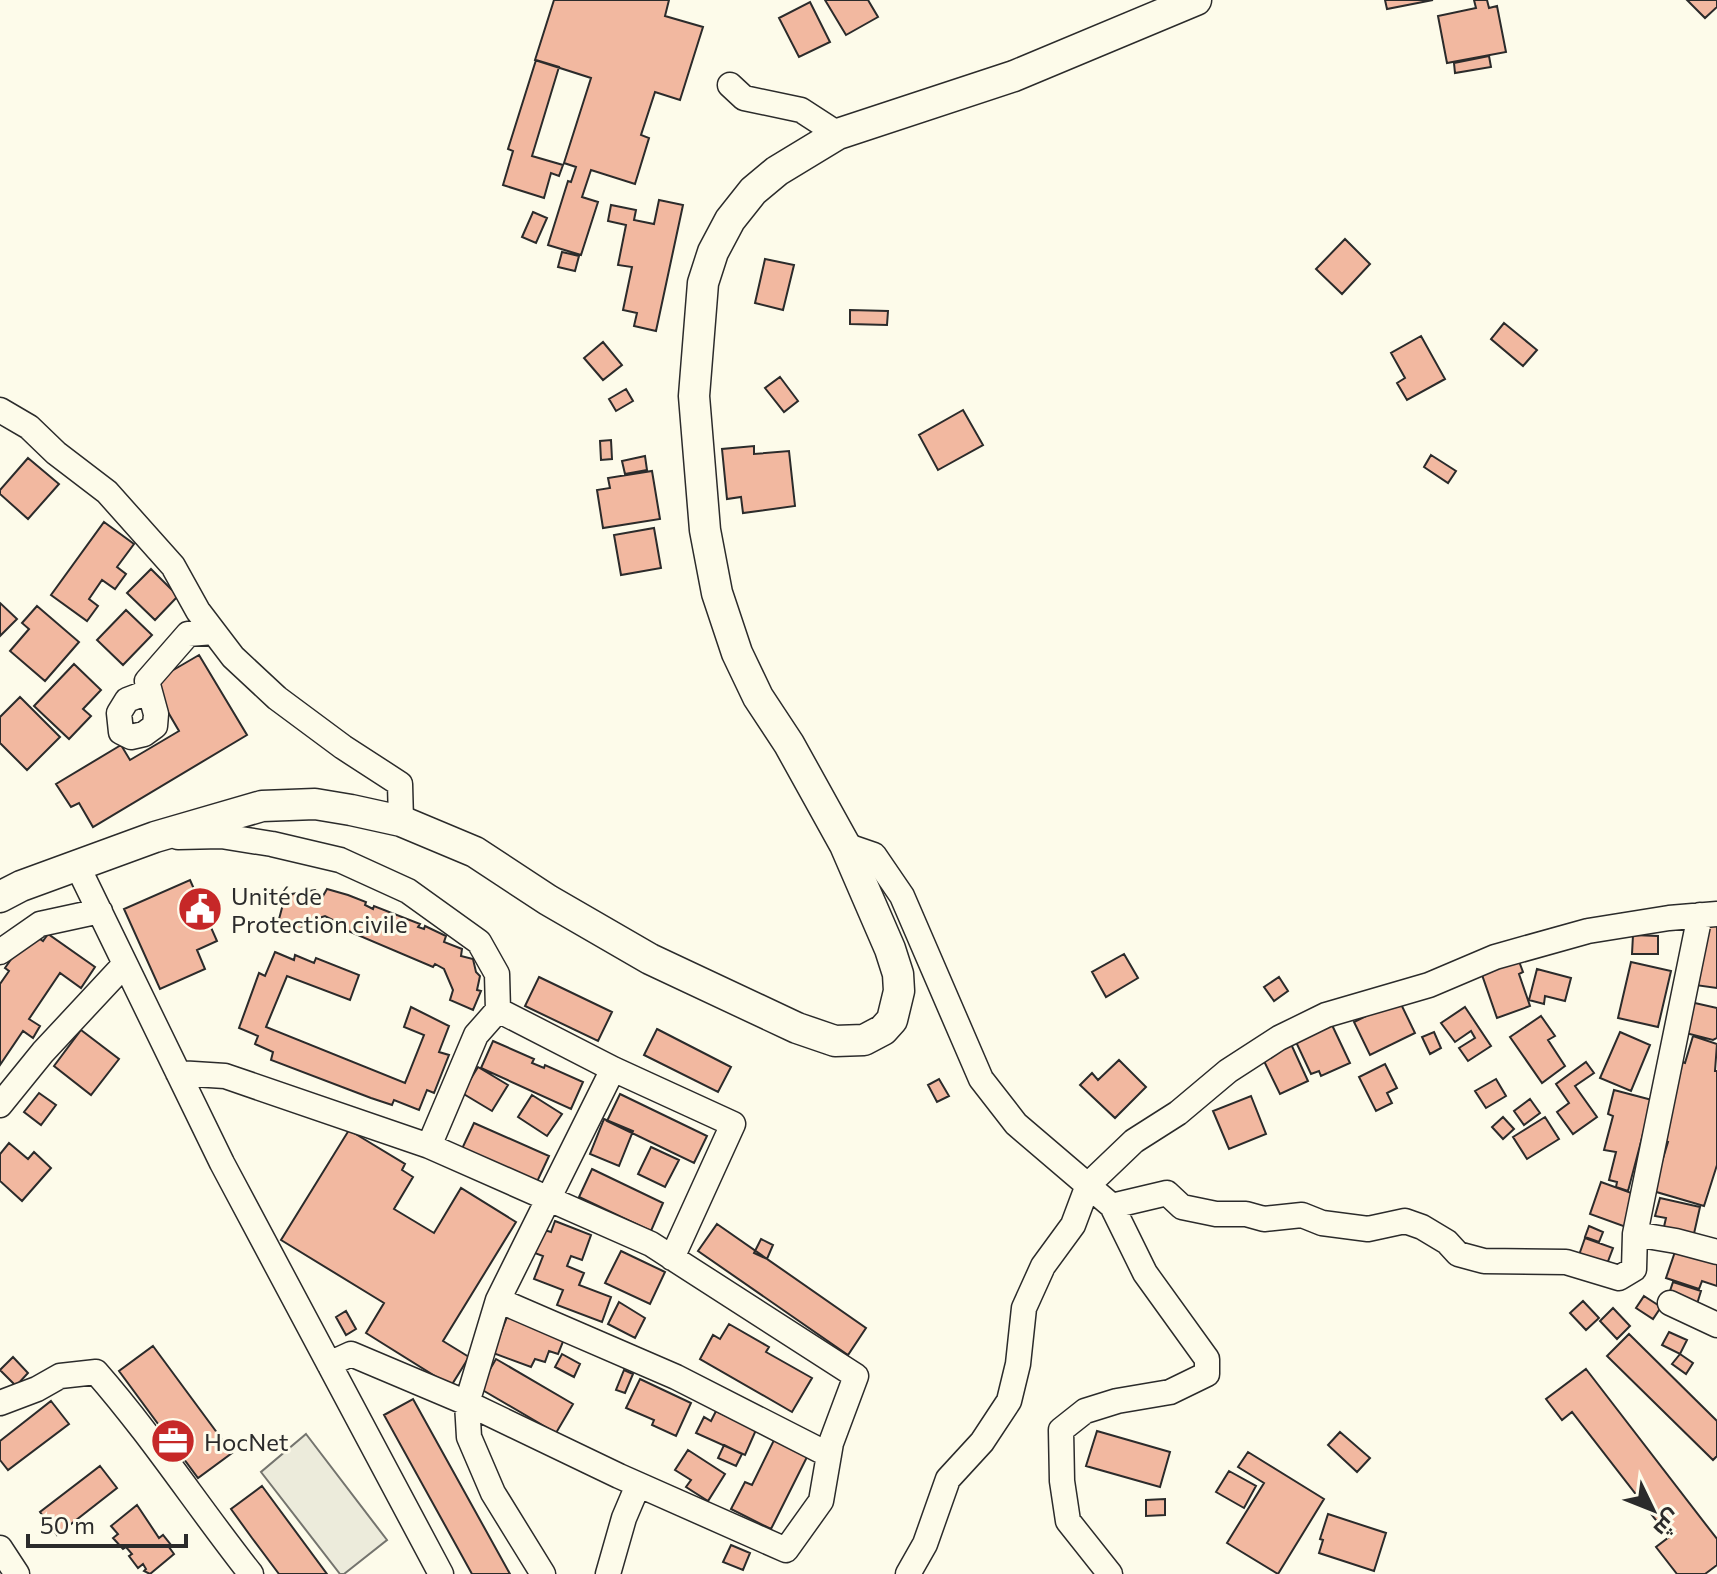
<svg xmlns="http://www.w3.org/2000/svg" width="1717" height="1574" font-family="Commissioner,Cairo,sans-serif">
  <rect width="100%" height="100%" fill="#fdfbea"/>
  <path fill="#ecebdb" stroke="#74746e" stroke-width="2" d="M306,1434L387,1540L344,1574H340L261,1472Z"/>
  <path fill="#f2b8a0" stroke="#2b2b2b" stroke-width="2" d="M554,0H669L665,16L703,27L680,100L655,92L641,135L649,138L635,184L591,170L582,197L598,202L581,255L548,245L568,181L571,182L576,167L564,163L591,78L535,60Z
    M825,0H868L878,17L846,35Z
    M1385,0H1433L1387,9Z
    M1474,0H1487L1489,8L1497,6L1506,52L1447,63L1438,16L1476,8Z
    M1687,0H1717V7L1705,18Z
    M810,2L830,42L799,57L779,18Z
    M1489,56L1491,67L1455,73L1454,63Z
    M536,60L559,67L532,156L563,165L559,176L551,173L544,198L503,185L513,151L508,149Z
    M659,200L683,205L656,331L634,326L637,313L623,310L632,267L618,265L626,225L608,221L611,205L636,210L634,220L654,224Z
    M533,212L547,218L536,243L522,237Z
    M1345,239L1370,264L1342,294L1316,269Z
    M562,252L579,256L575,271L558,267Z
    M765,259L794,265L783,310L755,303Z
    M850,310L888,311L887,325L850,324Z
    M1504,323L1537,350L1523,366L1491,339Z
    M1421,336L1445,379L1407,400L1397,383L1405,378L1391,353Z
    M603,342L622,365L603,380L584,358Z
    M780,377L798,401L784,412L765,388Z
    M626,389L633,401L616,411L609,399Z
    M963,410L983,445L938,470L919,435Z
    M611,440L612,459L601,460L600,441Z
    M754,446V454L789,451L795,506L743,513L741,497L727,499L722,449Z
    M1431,455L1456,471L1448,483L1424,467Z
    M645,456L647,470L625,474L622,461Z
    M28,458L59,484L28,519L0,494V490Z
    M652,471L660,519L603,528L597,490L610,488L608,478Z
    M104,522L134,544L117,567L126,574L115,589L102,580L89,599L98,606L87,621L51,595Z
    M654,528L661,568L621,575L614,535Z
    M151,569L178,596L155,620L127,593Z
    M0,603L17,619L0,636Z
    M37,606L79,642L45,681L10,651L29,629L22,623Z
    M126,610L152,635L123,665L97,640Z
    M199,655L247,735L93,827L79,803L71,807L56,784L121,745L130,760L179,731L151,683Z
    M74,664L101,690L83,709L91,716L69,739L34,706Z
    M20,697L60,737L27,770L0,743V717Z
    M190,880L217,941L197,950L205,969L160,989L124,909Z
    M327,889L348,895L366,902L365,905L373,909L374,906L420,924L418,927L424,929L425,926L446,936L444,942L462,949L461,956L473,959L476,972L480,976L477,990L481,991L473,1010L450,1000L453,990L444,969L435,964L433,967L334,925L335,921L325,916L303,923L300,933L278,923L283,904L286,905L292,894L315,890L323,896Z
    M1705,918L1717,920V988L1695,985Z
    M30,932L43,941L48,934L95,967L81,988L60,973L29,1019L40,1026L33,1038L23,1031L0,1065V984L9,971L5,968Z
    M1633,935L1658,936V954H1632Z
    M275,952L294,960L295,955L314,963L316,958L359,975L350,1000L287,976L266,1027L405,1083L424,1035L404,1027L411,1007L449,1026L439,1052L449,1055L434,1093L427,1090L419,1110L394,1100L392,1105L371,1098L271,1060L273,1052L255,1044L258,1036L239,1028L259,973L265,976Z
    M1124,954L1138,978L1106,997L1092,972Z
    M1517,956L1523,972L1519,974L1530,1006L1497,1018L1480,969Z
    M1631,962L1671,971L1658,1027L1618,1018Z
    M1537,969L1571,978L1565,1001L1545,996L1544,1004L1529,1000Z
    M539,977L612,1012L598,1041L525,1006Z
    M1279,977L1288,991L1274,1001L1264,987Z
    M1399,1000L1415,1033L1370,1055L1354,1022Z
    M1686,1001L1717,1008V1038L1713,1040L1678,1031Z
    M1465,1007L1491,1046L1468,1061L1459,1048L1475,1038L1471,1031L1455,1042L1441,1023Z
    M1541,1016L1555,1036L1548,1040L1565,1066L1542,1083L1510,1037Z
    M1332,1025L1350,1063L1321,1076L1319,1071L1311,1074L1296,1042Z
    M657,1029L731,1067L718,1092L644,1055Z
    M81,1030L119,1059L91,1095L54,1066Z
    M1434,1032L1441,1048L1430,1054L1422,1037Z
    M1620,1032L1650,1045L1631,1091L1600,1078Z
    M1693,1036L1717,1044L1715,1071H1717V1165L1704,1206L1653,1191L1668,1142L1658,1139L1682,1062L1685,1063Z
    M493,1041L534,1059L532,1063L544,1068L545,1065L583,1082L571,1109L481,1068Z
    M1291,1044L1308,1081L1280,1094L1262,1057Z
    M1119,1060L1146,1087L1115,1118L1080,1085L1092,1073L1098,1080Z
    M1586,1062L1594,1073L1575,1086L1597,1117L1573,1134L1557,1112L1569,1103L1556,1084Z
    M1385,1064L1397,1088L1387,1093L1392,1103L1376,1111L1359,1077Z
    M478,1067L508,1085L492,1111L462,1093Z
    M939,1079L949,1096L937,1102L928,1085Z
    M1496,1079L1506,1096L1486,1108L1475,1091Z
    M1614,1090L1652,1100L1628,1191L1616,1187L1617,1182L1609,1180L1616,1152L1604,1150L1613,1116L1608,1114Z
    M39,1093L56,1105L41,1125L24,1112Z
    M620,1094L707,1136L694,1163L607,1121Z
    M532,1095L562,1114L547,1136L518,1117Z
    M1251,1096L1266,1134L1229,1149L1213,1111Z
    M1530,1099L1540,1113L1524,1125L1514,1111Z
    M1503,1117L1514,1129L1503,1139L1492,1127Z
    M1545,1117L1559,1139L1527,1159L1513,1137Z
    M604,1119L633,1131L619,1166L590,1154Z
    M474,1123L549,1156L535,1186L460,1153Z
    M349,1130L405,1164L402,1170L413,1177L394,1209L434,1233L461,1188L516,1222L443,1341L469,1357L451,1386L366,1333L384,1303L281,1240Z
    M9,1143L28,1159L34,1152L51,1168L22,1201L0,1181V1154Z
    M651,1147L679,1160L665,1187L638,1174Z
    M592,1169L663,1203L651,1231L579,1197Z
    M1601,1182L1637,1195L1626,1227L1590,1214Z
    M1660,1198L1700,1207L1693,1238L1663,1231L1666,1218L1655,1216Z
    M555,1221L591,1235L582,1260L571,1256L567,1266L584,1273L579,1285L611,1297L602,1322L557,1305L563,1290L534,1279L543,1256L532,1252L541,1229L551,1232Z
    M717,1224L866,1328L848,1355L698,1251Z
    M1589,1226L1603,1232L1599,1242L1585,1237Z
    M1585,1238L1613,1248L1607,1264L1579,1255Z
    M761,1239L773,1245L767,1259L754,1253Z
    M1678,1243L1717,1256V1286L1702,1281L1699,1289L1666,1278Z
    M621,1251L665,1272L650,1304L605,1283Z
    M1673,1282L1701,1291L1697,1304L1669,1294Z
    M1644,1296L1661,1307L1653,1319L1636,1308Z
    M1583,1301L1599,1318L1586,1330L1570,1313Z
    M619,1302L645,1318L635,1338L608,1324Z
    M1613,1308L1630,1326L1617,1339L1600,1321Z
    M346,1311L356,1329L346,1335L336,1317Z
    M507,1317L564,1339L558,1354L549,1351L545,1362L535,1359L531,1367L493,1353Z
    M729,1324L769,1347L766,1352L812,1378L792,1412L700,1359L713,1335L720,1339Z
    M1669,1332L1687,1340L1680,1354L1662,1345Z
    M1629,1334L1717,1421V1456L1713,1460L1607,1356Z
    M153,1346L232,1453L198,1478L119,1371Z
    M562,1354L580,1364L574,1377L555,1367Z
    M1680,1354L1693,1363L1686,1374L1672,1364Z
    M13,1357L28,1373L16,1386L0,1370Z
    M496,1359L573,1404L556,1433L479,1388Z
    M1586,1369L1717,1539V1565L1705,1574H1677L1656,1547L1669,1537L1572,1412L1562,1420L1546,1399Z
    M624,1370L633,1374L625,1393L616,1390Z
    M640,1379L691,1403L676,1436L652,1425L654,1420L626,1408Z
    M413,1399L510,1574H472L384,1415Z
    M51,1401L69,1424L8,1470L0,1460V1441Z
    M716,1411L756,1430L745,1455L696,1433L704,1417L711,1421Z
    M1097,1431L1170,1452L1160,1487L1086,1466Z
    M1340,1432L1370,1458L1357,1472L1328,1445Z
    M775,1438L808,1455L771,1529L731,1509L745,1482L752,1485Z
    M724,1445L742,1454L736,1466L718,1458Z
    M688,1450L725,1474L708,1501L686,1487L691,1480L675,1470Z
    M1248,1452L1324,1499L1278,1574L1227,1543L1264,1483L1238,1467Z
    M100,1466L117,1488L57,1535L40,1512Z
    M1229,1471L1256,1486L1244,1508L1216,1492Z
    M262,1486L327,1574H279L252,1538L231,1509Z
    M1165,1499V1515L1146,1516V1500Z
    M137,1505L159,1538L163,1535L171,1545L169,1547L174,1554L150,1574L144,1571L146,1569L143,1564L138,1568L129,1556L132,1554L126,1547L123,1549L113,1538L118,1534L111,1526Z
    M1328,1514L1386,1533L1374,1571L1319,1553L1323,1540L1320,1539Z
    M731,1545L750,1553L743,1570L723,1562Z"/>
  <g fill="none" stroke-linecap="round" stroke-linejoin="round">
    <g stroke="#2b2b2b" stroke-width="27">
      <path id="minor" d="M730,85L744,98L801,110L838,134
        M0,410L29,427L56,453L107,492L173,566L198,611L233,657L277,698L343,747L400,784L401,821
        M148,692L127,700L119,713L121,732L131,737L144,734L155,726L156,714L147,681L188,634L214,632
        M178,837L221,836L272,844L340,860L408,891L479,942L497,974L498,1010L476,1035L429,1146
        M845,845L874,855L902,896L981,1079L1016,1124L1112,1206L1167,1193L1182,1207L1216,1214H1246L1264,1219L1302,1215L1322,1223L1368,1229L1405,1221L1422,1227L1447,1242L1458,1254L1484,1261L1566,1262L1619,1278L1634,1269L1635,1234L1700,915
        M77,865L222,1163L441,1574
        M0,952L40,924L100,911
        M498,1010L613,1069L733,1124L672,1258
        M178,1073L225,1076L429,1146L651,1244L856,1376L831,1443L821,1501L786,1550L619,1476L467,1403L351,1354L329,1364
        M0,1105L43,1052L125,964
        M1635,1234L1676,1241L1717,1252
        M498,1300L676,1377L829,1455
        M1670,1303L1717,1325
        M0,1403L37,1389L60,1376L96,1372C152,1436 198,1507 251,1574
        M0,1548L17,1574
        M543,1574L493,1493L469,1437L467,1403L498,1300L613,1069
        M608,1574L624,1518L638,1485
        M908,1574L925,1544L948,1479L982,1442L1009,1401L1018,1364L1024,1308L1043,1266L1073,1225L1088,1185L1134,1141L1178,1113L1228,1071L1279,1038L1326,1015L1429,985L1495,957L1588,931L1669,918L1717,914
        M1110,1574L1068,1521L1062,1481L1061,1430L1085,1411L1117,1401L1170,1392L1207,1374V1359L1145,1273L1112,1206"/>
    </g>
    <g stroke="#2b2b2b" stroke-width="33">
      <path id="major" d="M0,897L21,886L155,837L262,806L315,804L351,810L401,821L475,852L548,900L650,959L797,1028L835,1041L864,1040L883,1030L892,1020L899,991L898,974L890,949L845,845L789,744L758,697L737,653L717,593L705,530L694,396L703,283L713,252L730,220L753,191L777,171L838,134L1014,76L1196,0"/>
    </g>
    <use href="#minor" stroke="#fdfbea" stroke-width="24"/>
    <use href="#major" stroke="#fdfbea" stroke-width="30"/>
  </g>
  <defs>
    <g id="civic-disc" transform="scale(2.3)"><circle r="9.5" fill="#c62828" stroke="#fdfbea"/><path d="M-.6-6.5H3V-4.5H.6V-3L4-1V1h2V6H-6V1h2V-1L-.6-3ZM-1.2 2.5V6h2.4V2.5Z" fill="#fff"/></g>
    <g id="office-disc" transform="scale(2.3)"><circle r="9.5" fill="#c62828" stroke="#fdfbea"/><path d="M-6-3h4V-5.5h4V-3h4V5H-6ZM-1-4.5V-3h2v-1.5ZM-6 0V1H6V0Z" fill="#fff"/></g>
  </defs>
  <g fill-rule="evenodd">
    <use href="#civic-disc" x="200" y="909"/>
    <use href="#office-disc" x="173" y="1441"/>
  </g>
  <g text-anchor="middle" dominant-baseline="central" stroke-width="6" stroke-linejoin="round" paint-order="stroke">
    <g font-size="24" fill="#2b2b2b" stroke="#fdfbea" text-anchor="start">
      <text x="231" y="895">Unité de<tspan x="231" dy="28">Protection civile</tspan></text>
      <text x="204" y="1441">HocNet</text>
    </g>
  </g>
  <g transform="translate(1653 1510) rotate(133)" stroke="#fdfbea" stroke-width="6" paint-order="stroke">
  <path d="M0-6L14 30L0 20L-14 30Z" fill="#2b2b2b"/>
  <text y="-12" font-size="22" font-weight="bold" text-anchor="middle" fill="#2b2b2b">ش</text>
  </g>
  <path d="M28 1534v12h158v-12" fill="none" stroke="#2b2b2b" stroke-width="4"/>
  <text x="40" y="1534" font-size="24" fill="#2b2b2b" stroke="#fdfbea" stroke-width="6" paint-order="stroke">50 m</text>
</svg>
